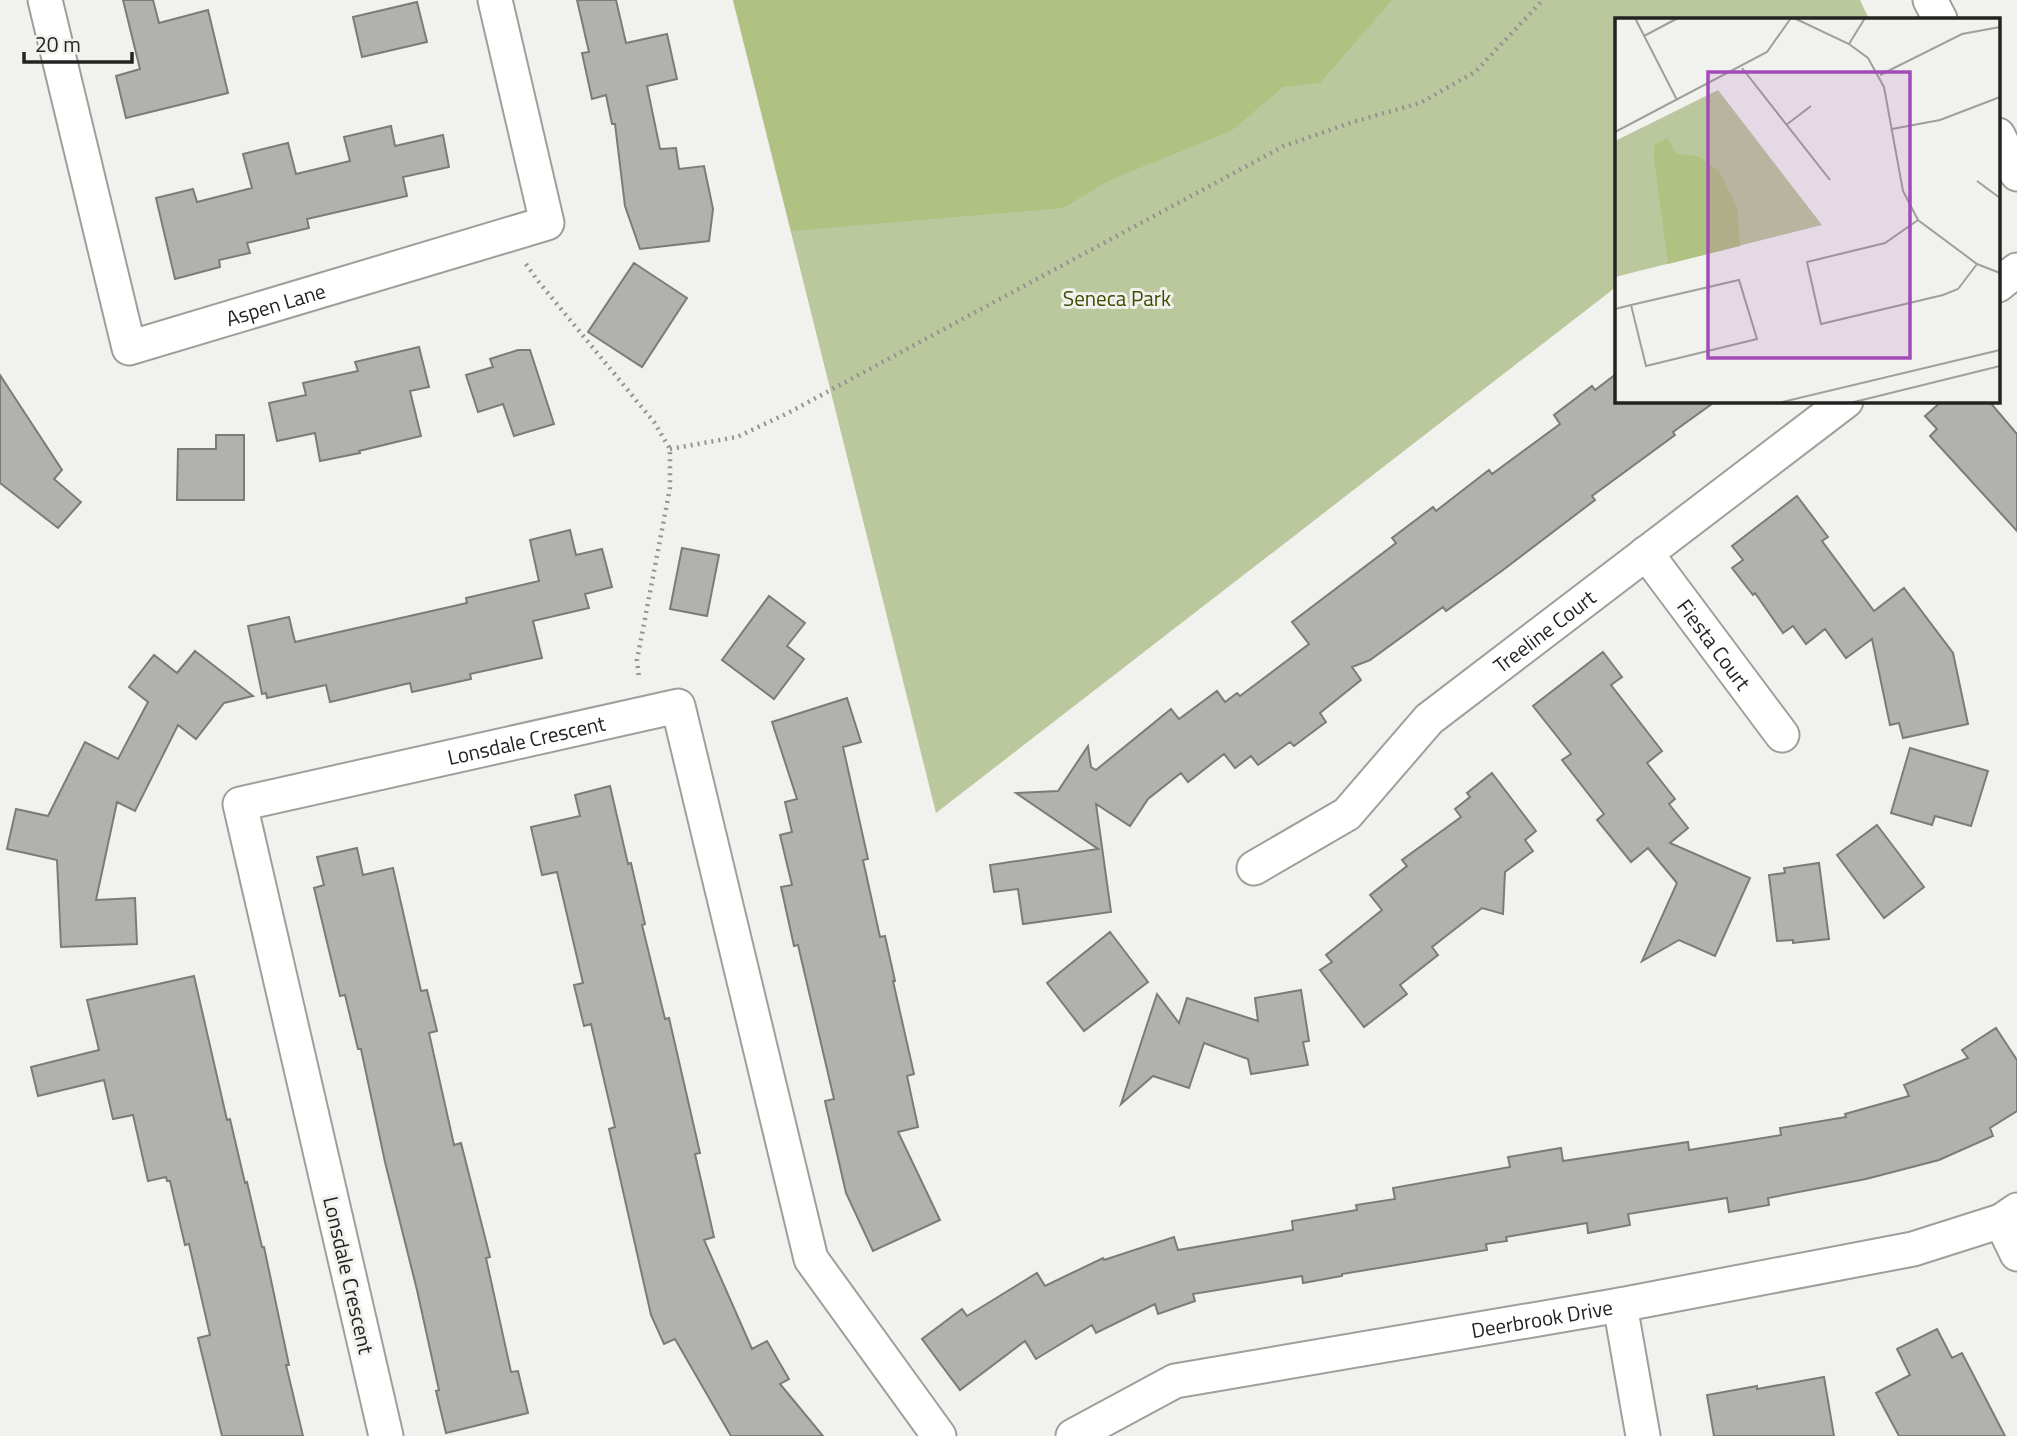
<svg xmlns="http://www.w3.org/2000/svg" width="2017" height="1436" font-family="'Titillium Web',sans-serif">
  <rect width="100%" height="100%" fill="#f1f2ee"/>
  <path fill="#bbc79d" d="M733,0H1860L1869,19H1616V287L936,813Z"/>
  <path fill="#b1c181" d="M733,0H1392L1320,83L1283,87L1231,131L1110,180L1063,208L791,231Z"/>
  <path fill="#b1b2ae" stroke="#7b7c78" stroke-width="2" d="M123,0H153L159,23L208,10L228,93L126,118L116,76L140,69Z
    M577,0H616L626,43L667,34L677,79L647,86L660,149L676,148L679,169L704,166L713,209L709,241L640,249L625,206L615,124H612L606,95L592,99L582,53L589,52Z
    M417,2L427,42L362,57L353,17Z
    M391,126L395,146L443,135L449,167L403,177L407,196L307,219L309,228L247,243L250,253L219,260L220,267L175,279L156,198L193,189L197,202L252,188L243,154L288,143L296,174L350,161L344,137Z
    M634,263L687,298L642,367L588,332Z
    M419,347L429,387L410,391L421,436L359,451L360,453L320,461L315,433L277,441L269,403L306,395L303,383L358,371L355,362Z
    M518,350H530L554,424L514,436L503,404L478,412L466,375L493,367L490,359Z
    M1616,374V401H1716L1673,432L1675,435L1592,496L1595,500L1503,570L1446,611L1443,607L1370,660L1352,667L1361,680L1320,713L1326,722L1294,746L1290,742L1258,765L1251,756L1235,768L1224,754L1188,782L1181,773L1148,799L1130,826L1096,804L1111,912L1023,924L1018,889L994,892L990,865L1098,849L1016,793L1058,791L1088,746L1091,767L1096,770L1171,709L1179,719L1217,691L1225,702L1237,693L1240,696L1309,644L1292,622L1396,543L1392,538L1433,507L1436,511L1489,470L1492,474L1560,424L1554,415L1592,386L1595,390Z
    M0,375L62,470L54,479L81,502L58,528L0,483Z
    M1942,401H1989L2017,434V531L1930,436L1937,429L1925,416Z
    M216,435H244V500H177L178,449H216Z
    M1797,496L1828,537L1822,541L1874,611L1904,588L1953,653L1968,724L1903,738L1899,723L1890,725L1872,639L1846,658L1825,629L1806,644L1793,626L1783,633L1755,593L1753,595L1732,568L1743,560L1732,546Z
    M570,530L576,555L602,549L612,587L585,594L589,608L533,621L542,658L470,674L471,679L412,692L410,683L330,702L326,685L267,698L266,693L262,694L248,626L289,617L295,642L467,603L466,598L539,581L530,540Z
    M682,548L719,555L707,616L670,609Z
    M769,596L805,623L787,646L804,659L774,699L722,660Z
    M195,651L253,696L224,703L196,739L178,725L135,811L117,802L96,900L135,898L137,944L61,947L57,860L7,849L16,809L48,816L85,742L118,759L148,702L129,687L154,655L177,673Z
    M1603,652L1622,677L1611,685L1662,751L1647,763L1675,799L1669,804L1688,828L1670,843L1750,878L1715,956L1679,940L1642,961L1677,883L1648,848L1631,862L1597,820L1604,814L1562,760L1571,754L1533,706Z
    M847,698L861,742L843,747L868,859L863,860L880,937L885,936L895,981H893L914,1074L907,1076L918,1127L898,1132L940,1220L873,1251L846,1193L825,1101L834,1099L798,945L794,946L781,887L792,885L780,835L792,832L785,802L797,799L772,722Z
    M1910,748L1988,771L1971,826L1935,816L1932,825L1891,813Z
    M1492,773L1536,831L1525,840L1533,851L1505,872L1503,914L1482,908L1432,947L1438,955L1400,985L1407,994L1364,1027L1320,970L1332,962L1326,955L1382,910L1370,895L1407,866L1402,860L1461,817L1455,809L1470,797L1467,793Z
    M610,786L628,864L631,863L645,924L642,925L665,1019L669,1018L700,1153L695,1154L714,1237L704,1240L752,1349L767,1341L789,1379L780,1384L823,1436H731L675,1339L664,1344L651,1315L609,1129L615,1127L591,1024L584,1026L574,985L583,983L557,872L542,875L531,827L580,816L575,795Z
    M1877,825L1924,887L1884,918L1837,855Z
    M357,848L363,875L393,868L421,991L427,990L437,1031L429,1033L454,1145L461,1143L490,1257L486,1258L511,1372L518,1371L528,1413L446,1433L436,1391L439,1390L417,1290L385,1162L361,1049H358L345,995L340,996L314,888L324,885L317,857Z
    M1819,863L1829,939L1793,943V940L1777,941L1769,875L1785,873L1784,868Z
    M1110,932L1148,982L1084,1031L1047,983Z
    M194,976L227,1120L230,1119L245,1183L247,1182L262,1247H264L289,1365H286L303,1436H222L198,1338L210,1335L189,1244L185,1245L170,1181H167L166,1177L148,1181L133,1115L113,1119L104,1080L38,1096L31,1067L99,1050L87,1000Z
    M1301,990L1309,1041L1303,1042L1308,1065L1251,1074L1248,1059L1204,1043L1189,1088L1153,1076L1121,1104L1157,994L1179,1023L1187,998L1258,1021L1255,998Z
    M1996,1028L2017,1060V1111L1990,1128L1993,1136L1939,1160L1866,1179L1768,1198L1769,1205L1729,1212L1727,1198L1628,1214L1630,1225L1588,1233L1587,1223L1506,1237L1507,1241L1486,1244L1487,1250L1342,1274V1276L1303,1283L1302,1276L1193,1294L1195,1301L1158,1314L1155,1304L1096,1333L1092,1325L1036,1359L1025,1341L960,1390L922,1339L962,1309L967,1316L1037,1273L1045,1286L1103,1258L1104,1260L1174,1237L1178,1250L1293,1230L1292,1221L1357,1210L1356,1205L1395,1199L1393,1188L1510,1167L1508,1157L1561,1148L1563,1161L1688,1142L1689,1150L1781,1135L1780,1128L1846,1117L1845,1114L1909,1096L1904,1085L1968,1058L1962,1050Z
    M1937,1329L1952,1358L1962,1353L2005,1436H1899L1876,1393L1910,1375L1897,1349Z
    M1824,1377L1834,1436H1714L1707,1395L1757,1386V1389Z"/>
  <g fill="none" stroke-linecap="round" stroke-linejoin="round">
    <g stroke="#9e9f9b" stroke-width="37">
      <g id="street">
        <path id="s1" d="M45,0L129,348L547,223L495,0"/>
        <path d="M1930,0L1940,19"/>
        <path d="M1998,135L2017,174"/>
        <path d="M1998,285L2017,270"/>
        <path id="s2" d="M1646,553L1782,735"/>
        <path id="s3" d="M1254,868L1347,814L1429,719L1846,401"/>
        <path d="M2001,1221L2017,1254"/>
        <path d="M1620,1305L1643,1436"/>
        <path id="s4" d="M386,1436L240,804L678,706L811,1259L939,1436"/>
        <path id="s5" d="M1073,1436L1175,1381L1620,1305L1913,1249L2001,1221L2017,1210"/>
      </g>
    </g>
    <path stroke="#939491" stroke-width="4.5" stroke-dasharray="2 5" stroke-linecap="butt" d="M526,264L538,281L654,422L670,449V488L637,660L639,678
      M670,449L737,437L788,413L1284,146L1356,121L1420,103L1475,72L1543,0"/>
    <use href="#street" stroke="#fff" stroke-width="33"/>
  </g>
  <g text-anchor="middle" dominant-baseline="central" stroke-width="6" stroke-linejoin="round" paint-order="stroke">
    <g font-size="21" fill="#3e4b00" stroke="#f1f2ee">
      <text x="1117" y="298">Seneca Park</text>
    </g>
    <g font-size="21" fill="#232422" stroke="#f1f2ee">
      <text stroke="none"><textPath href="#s1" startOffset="511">Aspen Lane</textPath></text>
      <text stroke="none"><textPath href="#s3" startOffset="378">Treeline Court</textPath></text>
      <text stroke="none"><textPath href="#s2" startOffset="114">Fiesta Court</textPath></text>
      <text stroke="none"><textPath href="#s4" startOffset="942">Lonsdale Crescent</textPath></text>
      <text transform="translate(349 1275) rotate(77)">Lonsdale Crescent</text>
      <text stroke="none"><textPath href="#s5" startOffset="488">Deerbrook Drive</textPath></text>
    </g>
  </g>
  <g transform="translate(1615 18)">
    <rect width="385" height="385" fill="#f1f2ee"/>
    <path d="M103,72L207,207L0,259V123Z" fill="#bbc79d"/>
    <path d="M53,120L61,136L83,138L104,153L122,189L125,228L53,246L39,141V127Z" fill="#b1c181"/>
    <path fill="none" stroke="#9fa09c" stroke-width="2" d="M20,0L62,82M179,0L234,26L253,40L269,69L288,173L303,202L362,246L385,255M29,18L63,0M234,26L250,0M127,50L215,162M265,57L347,16L385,9M171,107L196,88M277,111L325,102L385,79M0,114L152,34L176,0M362,163L385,180M303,202L270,225L192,244L206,306L328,277L343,271L362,246M0,291L16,287L124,262L142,321L31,348L16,287M163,385L385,332M235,385L385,348"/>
    <path fill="#a24bb8" fill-opacity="0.15" stroke="#a24bb8" stroke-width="3.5" d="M93,54H295V340H93Z"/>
    <rect width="385" height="385" fill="none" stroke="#232422" stroke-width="3.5"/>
  </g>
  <path d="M24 52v10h108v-10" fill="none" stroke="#232422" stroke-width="3.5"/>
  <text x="35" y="52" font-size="21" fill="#232422" stroke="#f1f2ee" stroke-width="5" paint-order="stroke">20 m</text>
</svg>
